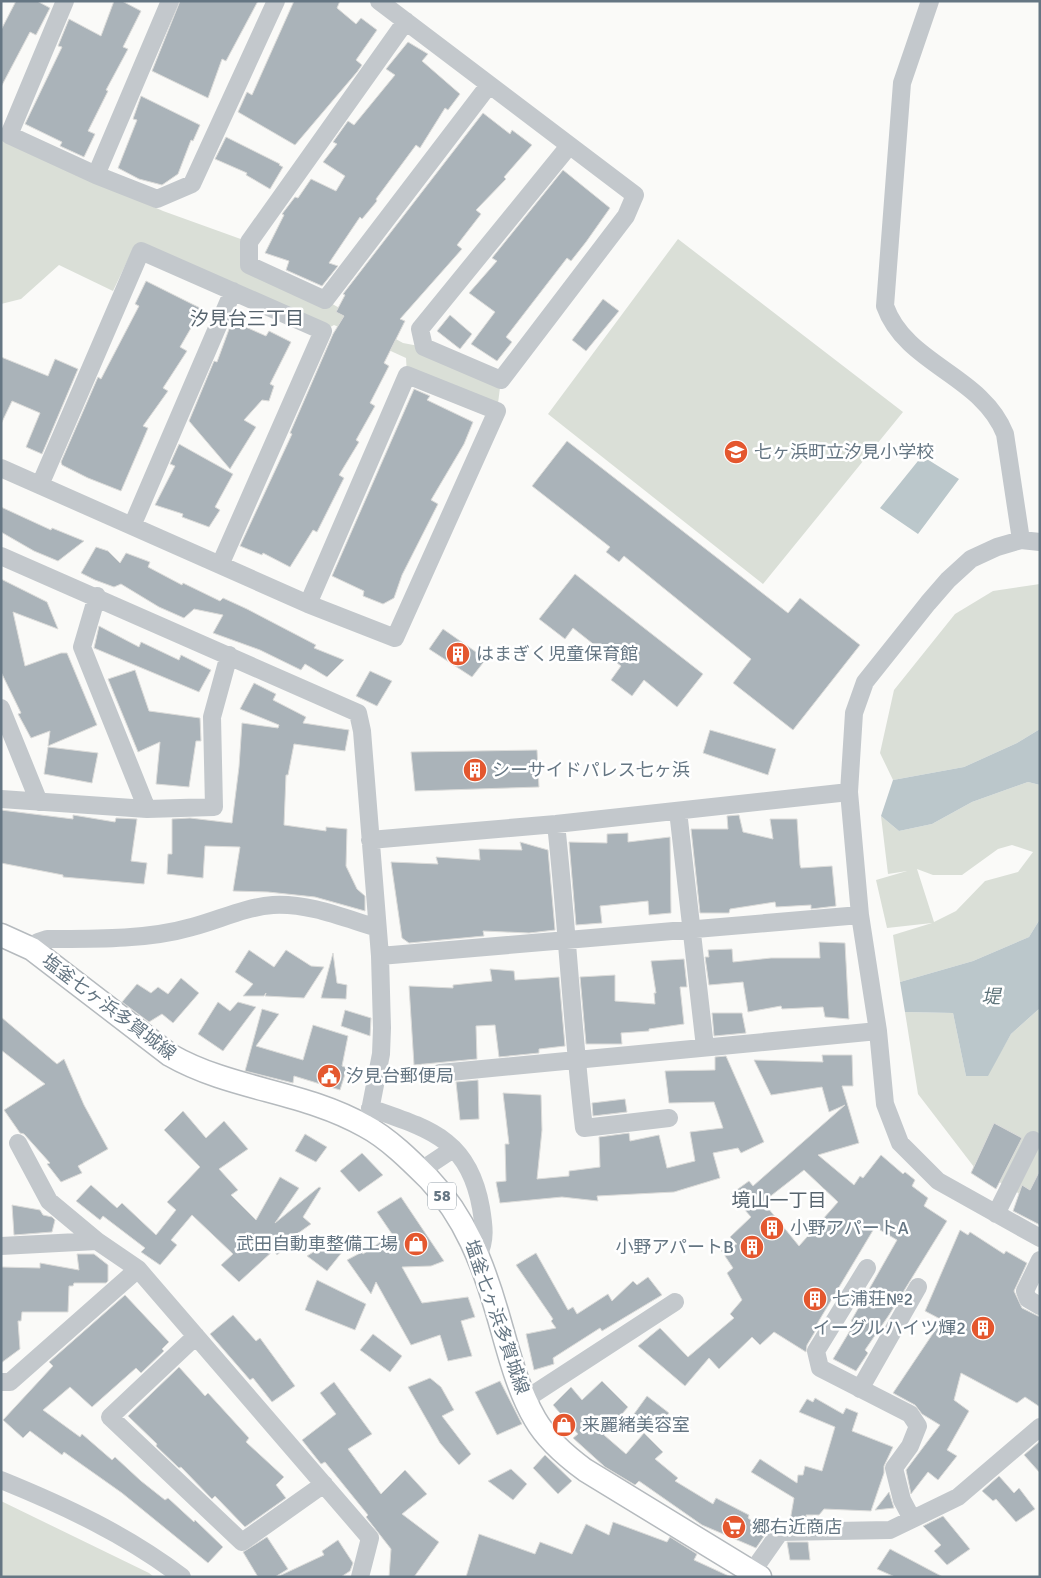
<svg xmlns="http://www.w3.org/2000/svg" width="1041" height="1578" font-family="Signika,'Noto Sans JP',sans-serif">
  <rect width="100%" height="100%" fill="#fafaf8"/>
  <path fill="#dadfd7" fill-rule="evenodd" d="M1,139L163,211L249,242V265L325,300L403,343L424,347L501,380L497,411L407,375L406,358L334,325L323,331L134,247L113,291L59,265L21,299L1,304Z
    M678,239L903,412L763,584L548,414Z
    M1040,584V729L1017,743L964,767L893,780L880,753L894,690L955,614L993,591Z
    M1028,782L1040,785V919L1029,937L973,961L900,982L893,935L932,923L887,928L876,880L907,871L888,874L881,816L899,831L932,824L972,802ZM1012,845L1033,852L1018,872L985,881L956,911L934,922L917,869L933,875H962L998,849Z
    M1040,1008V1206L974,1167L918,1094L905,1012L953,1013L966,1076H987L1011,1034Z
    M1,1501L149,1573L154,1577H1Z"/>
  <path fill="#bbc7cb" d="M922,456L959,479L918,534L880,508Z
    M1040,729V785L1028,782L972,802L932,824L899,831L881,816L893,780L964,767L1017,743Z
    M1040,919V1008L1011,1034L988,1076H966L953,1013L905,1012L900,982L973,961L1029,937Z"/>
  <path fill="#aab3b9" stroke="#dcdcda" fill-rule="evenodd" d="M16,1H37L50,8L36,35L30,32L1,87V30Z
    M114,1H122L141,11L123,47L128,49L106,90L108,91L88,131L95,134L84,157L60,146L62,142L25,124L62,47L58,46L69,19L101,36Z
    M180,1H258L226,61L222,59L208,98L152,71Z
    M294,1H340L337,8L356,24L361,18L377,30L356,60L362,65L357,72L295,145L238,112L247,92L252,95Z
    M408,42L428,54L422,61L460,94L448,110L445,108L420,148L416,145L376,199L377,201L362,219L360,217L329,263L338,266L322,286L286,270L289,261L265,253L284,215L282,214L295,197L298,198L311,179L336,191L345,176L323,162L337,144L333,142L348,121L354,125L395,75L386,69Z
    M141,96L200,125L193,141L191,140L178,174L162,185L139,179L118,168L137,120L133,119Z
    M483,113L510,134L512,130L532,145L504,177L506,179L476,210L481,214L457,245L462,249L400,319L405,321L384,363L389,366L370,403L375,406L356,440L359,442L339,475L344,478L317,532L313,530L290,567L263,553L262,555L240,546L292,434L290,433L333,334L344,316L336,312L345,295L343,294Z
    M226,137L280,164L279,165L283,167L270,189L246,175L247,173L215,159Z
    M563,170L610,208L586,242L571,261L567,258L506,337L512,342L497,361L471,344L495,312L469,293L497,261L492,258Z
    M146,281L202,309L180,347L187,351L163,388L168,391L143,426L148,428L121,491L88,478L62,465L61,462L98,377L101,379L139,306L135,304Z
    M603,299L619,311L586,351L572,340Z
    M450,315L472,334L460,349L437,331Z
    M232,321L266,336L269,331L291,342L270,384L274,386L269,401L262,400L244,420L256,427L230,469L189,421L214,361L217,362Z
    M1,357L48,376L55,359L78,369L42,454L26,447L40,413L12,401L1,424Z
    M414,389L430,396L427,400L473,422L464,444L431,500L438,504L402,575L394,598L383,604L363,596L364,591L332,576Z
    M567,441L788,613L800,598L860,645L793,730L733,683L751,659L624,556L619,562L606,552L610,547L532,486Z
    M179,444L233,474L215,507L220,510L209,527L182,517L183,514L155,505L175,466L170,464Z
    M1,507L51,530L52,528L84,541L58,561L34,551L1,532Z
    M96,547L108,551L120,563L126,553L150,562L148,567L182,585L183,583L220,601L223,598L247,609L316,645L314,648L344,660L327,677L305,664L301,670L260,650L213,633L223,615L194,609L184,618L159,607L121,584L114,587L95,580L81,573Z
    M575,574L703,674L677,707L644,680L632,696L611,680L621,666L573,628L565,639L539,619Z
    M1,579L47,602L58,629L13,612L25,666L61,653H67L97,725L48,746L50,731L31,738L18,714L21,713L1,672Z
    M99,626L139,647L141,642L179,660L181,655L211,670L199,692L94,648Z
    M443,629L486,659L472,677L429,649Z
    M135,670L149,711L200,718L201,741H196L189,787L156,784L160,742L138,752L108,679Z
    M370,671L392,681L377,706L356,696Z
    M254,683L276,694L273,700L306,717L303,723L349,730L345,751L294,744L288,775H286L284,825L326,831V827L347,829L346,866L357,889L365,896V911L315,897L268,892L233,891L240,847L205,846L203,878L167,874L168,854H172V819L190,818L232,823L239,767L242,723L278,728L279,725L240,709Z
    M710,730L776,749L768,775L703,753Z
    M48,747L98,753L92,783L44,774Z
    M537,750L539,787L415,791L411,752Z
    M1,810L73,819V815L115,822L116,818L137,819L131,861L147,863L144,884L63,877V875L1,863Z
    M739,815L743,832L773,839L770,819H797L800,865L801,868L832,866L836,906L811,909V905L776,907L775,902L730,909L729,913H700L691,829H728L727,816Z
    M628,833V842L670,837L671,913L649,915L648,901L600,906L602,923L576,925L569,842L607,843V834Z
    M520,842L548,850L555,930L529,933L483,931L484,936L409,943L402,938L391,862L438,864L436,857L480,860L479,849L522,850Z
    M819,942L845,943L849,1019L825,1017L823,1007L782,1009L781,1006L748,1012L743,982L709,985L705,957H709L708,950L732,949L733,962L771,958H820Z
    M249,950L274,967L286,950L311,966L324,967L304,998L265,996L266,993L264,996H243L253,984L235,972Z
    M333,953L337,983L347,985L346,999L321,998Z
    M684,959L687,987H680L684,1024L649,1029V1031L621,1033L622,1044H586L580,977L615,975V1001L655,1004L654,993H656L651,961Z
    M490,969L514,971L515,980L559,977L565,1046L539,1049V1053L499,1057L495,1025L476,1026L477,1059L414,1065L409,986L453,988V985L492,981Z
    M181,978L199,993L173,1023L162,1014L149,1022L122,1002L137,984L151,993L158,987L168,994Z
    M218,1002L230,1011L238,1002L256,1007L223,1051L198,1034Z
    M262,1009L279,1014L256,1046L303,1060L313,1025L348,1036L342,1066L347,1068L340,1090L294,1076L293,1083L245,1071Z
    M345,1010L371,1018L370,1036L341,1026Z
    M712,1013H742L746,1033L714,1036Z
    M1,1017L57,1064L64,1059L84,1105L108,1149L78,1166L82,1173L61,1182L47,1164L50,1163L24,1134L20,1133L4,1110L45,1084L1,1050Z
    M822,1055H852L853,1086H842L859,1143L818,1155L854,1185L860,1176L863,1178L881,1155L903,1174L905,1172L915,1180L912,1186L928,1198L924,1206L947,1221L889,1315L865,1350L868,1353L856,1371L833,1359L854,1324L851,1321L897,1240L875,1227L814,1329L816,1330L807,1345L806,1352L774,1332L760,1345L752,1337L719,1369L709,1358L685,1386L638,1346L660,1328L688,1357L734,1318L730,1314L742,1300L727,1273L733,1268L721,1250L737,1244L730,1237L751,1217L731,1194L749,1181L753,1186L845,1105L829,1112L822,1087L771,1095L754,1060L823,1062ZM804,1170L838,1202L799,1246L763,1202Z
    M726,1056L764,1142L741,1153L738,1148L713,1153L720,1178L674,1192L597,1196L598,1201L562,1197L500,1203L496,1182L506,1181L505,1144H509L503,1093L541,1095L542,1130L537,1179L569,1176V1171L600,1167L599,1137L629,1133L630,1141L659,1135L667,1168L695,1161L690,1132L723,1128L714,1102L669,1103L665,1071L715,1070V1057Z
    M478,1080L479,1119L460,1120L456,1082Z
    M625,1099L627,1112L593,1116L592,1103Z
    M183,1111L206,1138L224,1121L248,1149L219,1169L238,1190L231,1195L256,1220L280,1177L299,1188L275,1223L319,1187L321,1188L303,1217L311,1224L297,1234L298,1236L277,1255L273,1251L239,1282L221,1265L233,1254L192,1215L171,1240L177,1245L160,1265L141,1252L145,1248L103,1216L100,1220L76,1201L91,1185L117,1208L122,1203L156,1235L176,1210L167,1202L200,1167L164,1130Z
    M994,1123L1022,1138L996,1189L971,1173Z
    M305,1134L327,1147L316,1162L295,1151Z
    M362,1153L383,1175L359,1192L340,1171Z
    M1040,1170V1225L1013,1211L1022,1185L1030,1190Z
    M401,1197L444,1261L431,1266L402,1267L422,1303L468,1297L475,1317L461,1321L472,1356L448,1361L440,1335L411,1345L376,1282L371,1294L347,1260L362,1252L363,1254L392,1234L377,1212Z
    M12,1205L40,1210L43,1215L52,1217L55,1220L52,1232L14,1235Z
    M960,1230L968,1235L970,1232L1004,1254L1006,1251L1027,1263L1014,1291L1022,1308L1040,1317V1407L1025,1397L1017,1403L961,1373L954,1400L969,1411L947,1450L957,1456L938,1480L928,1472L911,1494L906,1470L940,1425L922,1414L915,1405L893,1393L942,1320L925,1311Z
    M331,1241L343,1251L327,1271L307,1256Z
    M536,1253L568,1310L573,1307L577,1314L608,1294L612,1301L633,1281L637,1285L648,1277L662,1295L602,1331L600,1328L553,1358L554,1364L534,1370L526,1334L556,1328L551,1321L553,1319L516,1265Z
    M77,1254H94L108,1265V1281L106,1283H74L73,1286H69L68,1312H22L21,1321H18L20,1349L1,1363V1267L40,1268V1263L79,1270Z
    M317,1280L366,1304L355,1330L305,1310Z
    M125,1295L169,1342L162,1349L164,1351L141,1373L136,1368L92,1407L70,1387L43,1410L80,1437L82,1434L112,1460L115,1457L141,1481L165,1500L168,1498L194,1522L195,1520L223,1547L208,1563L122,1493L64,1452L62,1455L30,1431L23,1438L3,1420L53,1366L49,1362Z
    M233,1315L256,1341L260,1338L295,1386L272,1402L253,1378L250,1380L210,1334Z
    M373,1334L402,1356L390,1372L360,1350Z
    M179,1367L205,1396L208,1393L249,1438L246,1442L284,1477L276,1485L286,1498L245,1527L215,1496L212,1499L181,1467L179,1468L156,1446L157,1444L128,1416Z
    M430,1378L441,1387L454,1410L442,1416L471,1454L459,1465L440,1443L408,1387Z
    M500,1381L522,1424L497,1435L475,1392Z
    M602,1381L628,1407L604,1435L626,1454L644,1433L663,1452L655,1459L678,1478L675,1481L713,1504L716,1498L749,1515L748,1518L767,1532L756,1548L702,1525L639,1481L635,1485L605,1467L573,1438L578,1434L553,1405L571,1387L582,1400Z
    M334,1382L372,1434L348,1449L381,1494L405,1470L427,1494L402,1514L439,1542L414,1577H389L391,1549L366,1517L368,1515L325,1462L321,1464L302,1440L336,1414L320,1393Z
    M647,1396L669,1413L655,1431L634,1414Z
    M815,1398L843,1414L846,1408L858,1413L852,1431L893,1447L884,1466V1473L871,1511L824,1509L819,1515H806L807,1521H790L794,1498L751,1472L760,1459L797,1483L798,1475H803L805,1466L822,1471L835,1427L799,1412L807,1399L813,1402Z
    M1040,1441V1473L1024,1455Z
    M545,1455L572,1481L558,1494L533,1468Z
    M511,1469L527,1484L513,1500L488,1481Z
    M999,1476L1014,1493L1019,1488L1035,1509L1016,1522L996,1499L993,1501L982,1491Z
    M889,1492L894,1508L875,1510Z
    M943,1516L970,1549L947,1565L934,1551L941,1545L923,1526Z
    M613,1522L667,1542L670,1537L697,1554L694,1560L731,1577H466L479,1534L535,1554L540,1542L572,1554L586,1524L609,1535Z
    M267,1537L288,1569L275,1577H258L243,1552Z
    M338,1540L353,1563L350,1571L341,1577H277L324,1555L322,1551Z
    M787,1542H808L810,1560H790Z
    M890,1549L943,1577H895L877,1569Z"/>
  <g fill="none" stroke-linecap="round" stroke-linejoin="round">
    <g stroke="#b5babe" stroke-width="25">
      <path id="major" d="M1,935L32,949L170,1055C231,1090 304,1091 365,1126C388,1138 411,1161 429,1179C465,1217 483,1264 497,1312C508,1349 516,1386 535,1419C547,1440 566,1456 585,1470L760,1577"/>
    </g>
    <path stroke="#c3c8cc" stroke-width="18" d="M65,1L9,135L96,175L157,199L192,184L276,1
      M379,1L635,195L626,216L501,380L424,347L420,329L569,146
      M930,1L902,83L885,306C906,365 982,375 1005,434L1021,540
      M406,21L249,242V265L325,300L489,85
      M96,175L170,1
      M1,468L308,604L395,638L497,411L407,375L308,604
      M40,485L141,251L323,331L220,565
      M132,526L233,291
      M1040,542L1021,540L997,547L971,559L948,580L928,603L865,682L854,713L849,792L860,915L878,1031L885,1104L900,1143L938,1181L1040,1238
      M1,556L358,713L362,731L380,956L382,1028L381,1054L367,1126
      M1,708L39,802
      M1,799L147,809L82,647L97,596
      M147,809L214,807L212,717L229,655
      M678,811L705,1047
      M556,824C567,925 572,1027 584,1128L669,1118
      M370,840L556,824L849,792
      M32,949L38,942L47,939C93,939 147,940 192,927C219,920 245,907 273,905C309,903 344,918 377,928
      M380,956L860,915
      M440,1073L878,1031
      M370,1108C430,1129 469,1139 481,1208C484,1226 486,1240 478,1256
      M18,1143L49,1201L97,1241
      M420,1171L453,1149
      M996,1214L1033,1140
      M1,1246L97,1241L138,1269L370,1538L360,1577
      M1040,1260L1025,1291L1028,1299L1040,1306
      M867,1268L816,1351L820,1368L910,1414L918,1426L910,1446L894,1468L902,1500L912,1519
      M196,1336L110,1417L242,1542L324,1484
      M1,1382H10L138,1269
      M860,1389L918,1287
      M526,1399L675,1302
      M1,1480C65,1506 127,1535 182,1577
      M752,1572L780,1532L890,1530L958,1497L1040,1427"/>
    <use href="#major" stroke="#fff" stroke-width="22"/>
  </g>
  <defs>
    <g id="school-disc" transform="scale(1.25)"><circle r="9.5" fill="#e4572e" stroke="#fff"/><path d="M0-5L7-2L0 1L-7-2ZM-4 1L0 2.5L4 1V4Q0 6-4 4Z" fill="#fff"/></g>
    <g id="building-disc" transform="scale(1.25)"><circle r="9.5" fill="#e4572e" stroke="#fff"/><path d="M-4-6H4V6H1V3H-1V6H-4ZM-2.5-4.3h1.7v1.8h-1.7ZM.8-4.3h1.7v1.8H.8ZM-2.5-1h1.7V.8h-1.7ZM.8-1h1.7V.8H.8Z" fill="#fff"/></g>
    <g id="civic-disc" transform="scale(1.25)"><circle r="9.5" fill="#e4572e" stroke="#fff"/><path d="M-.6-6.5H3V-4.5H.6V-3L4-1V1h2V6H-6V1h2V-1L-.6-3ZM-1.2 2.5V6h2.4V2.5Z" fill="#fff"/></g>
    <g id="shop-disc" transform="scale(1.25)"><circle r="9.5" fill="#e4572e" stroke="#fff"/><path d="M-5-2.5h2.3a2.7 3.5 0 0 1 5.4 0H5L5.5 6h-11ZM-1.5-2.5h3a1.5 2.3 0 0 0-3 0Z" fill="#fff"/></g>
    <g id="supermarket-disc" transform="scale(1.25)"><circle r="9.5" fill="#e4572e" stroke="#fff"/><path d="M-6-5.5h2.5l.6 2H6L4.5 2H-2.5L-4.4-4H-6ZM-1.5 3.2a1.3 1.3 0 1 0 .1 0ZM3 3.2a1.3 1.3 0 1 0 .1 0Z" fill="#fff"/></g>
  </defs>
  <g fill-rule="evenodd">
    <use href="#school-disc" x="736" y="452"/>
    <use href="#building-disc" x="458" y="654"/>
    <use href="#building-disc" x="475" y="770"/>
    <use href="#civic-disc" x="329" y="1076"/>
    <use href="#building-disc" x="772" y="1228"/>
    <use href="#shop-disc" x="416" y="1244"/>
    <use href="#building-disc" x="752" y="1247"/>
    <use href="#building-disc" x="815" y="1299"/>
    <use href="#building-disc" x="983" y="1328"/>
    <use href="#shop-disc" x="564" y="1425"/>
    <use href="#supermarket-disc" x="734" y="1527"/>
  </g>
  <g text-anchor="middle" dominant-baseline="central" stroke-width="5" stroke-linejoin="round" paint-order="stroke">
    <rect fill="#fff" stroke="#939fa8" stroke-width="1" x="428" y="1182.5" width="28" height="27" rx="4"/>
    <g font-size="16" font-weight="bold" fill="#657683">
      <text x="442" y="1196">58</text>
    </g>
    <g font-size="18" fill="#657683" stroke="#fff" text-anchor="start">
      <text x="754" y="452">七ヶ浜町立汐見小学校</text>
      <text x="476" y="654">はまぎく児童保育館</text>
      <text x="492" y="770">シーサイドパレス七ヶ浜</text>
      <text x="346" y="1076">汐見台郵便局</text>
      <text x="790" y="1228">小野アパートA</text>
      <text x="398" y="1244" text-anchor="end">武田自動車整備工場</text>
      <text x="734" y="1247" text-anchor="end">小野アパートB</text>
      <text x="832" y="1299">七浦荘№2</text>
      <text x="966" y="1328" text-anchor="end">イーグルハイツ輝2</text>
      <text x="582" y="1425">来麗緒美容室</text>
      <text x="752" y="1527">郷右近商店</text>
    </g>
    <g font-size="18" fill="#657683" stroke="#fff">
      <text transform="translate(109 1007) rotate(37)">塩釜七ヶ浜多賀城線</text>
      <text transform="translate(497 1317) rotate(71)">塩釜七ヶ浜多賀城線</text>
    </g>
    <g font-size="19" fill="#57646e" stroke="#fff">
      <text x="247" y="319">汐見台三丁目</text>
      <text x="779" y="1201">境山一丁目</text>
    </g>
    <g font-size="19" font-style="italic" fill="#60757c" stroke="#fff">
      <text x="991" y="997">堤</text>
    </g>
  </g>
  <rect width="1041" height="1578" fill="none" stroke="#657683" stroke-width="5"/>
</svg>
